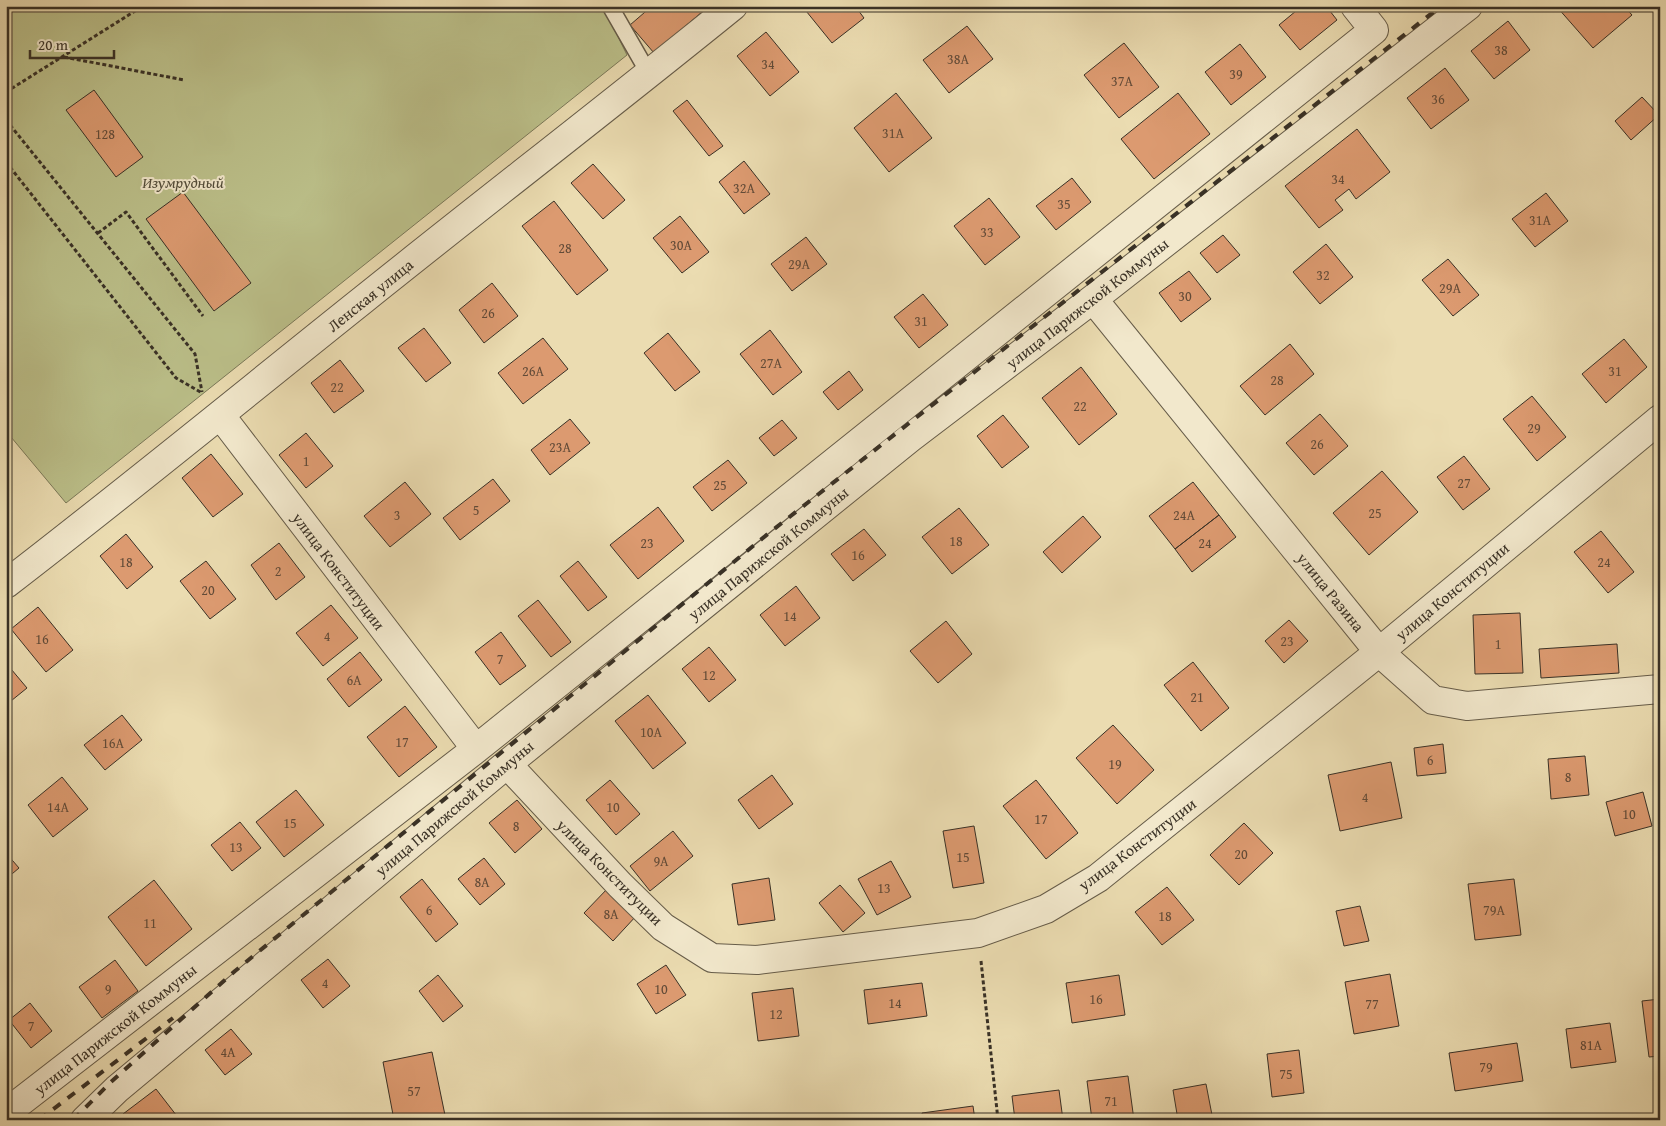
<svg xmlns="http://www.w3.org/2000/svg" width="1666" height="1126" font-family="'Gentium Book Plus',serif">
  <rect width="100%" height="100%" fill="#ebdcb1"/>
  <filter id="stains"><feTurbulence type="fractalNoise" baseFrequency=".004" numOctaves="4"/><feColorMatrix values="0 0 0 0 .2 0 0 0 0 .09 0 0 0 0 .02 0 0 0 .5 -.17"/></filter>
  <radialGradient id="worn" r=".72"><stop offset=".6" stop-color="#630" stop-opacity="0"/><stop offset="1" stop-color="#630" stop-opacity=".3"/></radialGradient>
  <path fill="#bbbf89" stroke="#7a7858" d="M6,6H603L627,55L66,503L6,431Z"/>
  <path fill="#dc9a70" stroke="#393126" d="M652,6H709L654,53L630,25Z
    M802,6H855L864,18L832,43Z
    M1302,6H1326L1337,20L1300,50L1279,25Z
    M1624,6L1632,15L1593,48L1557,7Z
    M1508,21L1530,50L1494,79L1471,51Z
    M967,26L993,59L949,93L923,60Z
    M766,32L799,72L770,96L737,56Z
    M1124,43L1159,87L1119,118L1084,75Z
    M1240,44L1266,77L1231,105L1205,72Z
    M1445,68L1469,100L1431,129L1407,98Z
    M94,90L143,157L116,177L66,110Z
    M896,93L932,138L889,172L854,128Z
    M1178,93L1210,134L1154,179L1121,139Z
    M1642,97L1659,115L1631,140L1615,121Z
    M687,100L723,146L709,156L673,111Z
    M1357,129L1390,172L1356,199L1349,189L1335,200L1343,210L1319,228L1285,186Z
    M744,161L770,194L744,214L719,182Z
    M593,164L625,200L603,219L571,183Z
    M1072,178L1091,202L1056,230L1036,206Z
    M183,192L251,283L214,311L146,219Z
    M1546,193L1568,221L1535,247L1512,219Z
    M989,198L1020,237L985,265L954,226Z
    M554,201L608,270L577,295L522,226Z
    M680,216L709,252L682,273L653,238Z
    M1223,235L1240,255L1217,273L1200,253Z
    M806,237L827,264L792,291L771,264Z
    M1326,244L1353,277L1320,304L1293,272Z
    M1448,259L1479,295L1453,316L1422,280Z
    M1189,271L1211,299L1181,322L1159,293Z
    M492,283L518,316L484,343L459,310Z
    M923,294L948,325L919,348L894,317Z
    M424,328L451,363L426,382L398,348Z
    M770,330L802,372L773,395L740,354Z
    M668,333L700,372L675,391L644,353Z
    M543,338L568,369L523,404L498,373Z
    M1624,339L1647,367L1606,403L1582,374Z
    M1290,344L1314,374L1265,415L1240,386Z
    M340,360L364,391L334,413L311,383Z
    M1081,367L1117,414L1079,445L1042,398Z
    M849,371L863,390L838,410L823,392Z
    M1532,396L1566,437L1537,461L1503,419Z
    M1320,414L1348,446L1314,475L1286,443Z
    M1003,415L1029,447L1002,468L977,436Z
    M570,419L590,443L550,475L531,450Z
    M782,420L797,438L774,456L759,438Z
    M306,433L333,466L306,488L279,455Z
    M211,454L243,494L213,517L182,478Z
    M1464,456L1490,489L1463,510L1437,477Z
    M728,460L747,483L712,511L693,487Z
    M1382,471L1418,512L1369,555L1333,513Z
    M493,479L510,501L460,540L443,518Z
    M405,482L431,514L390,547L364,516Z
    M1193,482L1219,515L1175,549L1149,516Z
    M658,507L684,541L638,579L610,545Z
    M959,508L989,545L952,574L922,537Z
    M1219,515L1236,537L1192,572L1175,549Z
    M1083,516L1101,537L1062,573L1043,552Z
    M864,529L886,555L853,581L831,554Z
    M1601,531L1634,572L1608,593L1574,552Z
    M126,534L153,567L127,589L100,556Z
    M279,543L305,577L276,600L251,565Z
    M206,561L236,599L210,619L180,581Z
    M578,561L607,597L588,611L560,576Z
    M796,586L820,618L785,646L760,615Z
    M538,600L571,642L551,657L518,616Z
    M331,605L358,638L323,666L296,633Z
    M38,607L73,650L46,672L11,629Z
    M1520,613L1523,673L1475,674L1473,615Z
    M1289,620L1308,641L1284,663L1265,641Z
    M946,621L972,654L938,683L910,651Z
    M501,632L526,666L500,685L475,652Z
    M1617,644L1619,673L1541,678L1539,649Z
    M709,647L736,680L709,702L682,669Z
    M360,652L382,680L349,707L327,679Z
    M1193,662L1229,708L1201,731L1164,685Z
    M6,663L27,688L6,705Z
    M648,695L686,743L653,769L615,721Z
    M405,706L437,747L399,777L367,737Z
    M122,715L142,740L105,770L84,745Z
    M1113,725L1154,770L1117,804L1076,758Z
    M1443,744L1446,773L1417,776L1414,748Z
    M1585,756L1589,795L1551,799L1548,759Z
    M1391,762L1402,818L1340,831L1328,775Z
    M772,775L793,804L759,829L738,800Z
    M62,777L88,809L53,837L28,805Z
    M610,780L640,814L616,835L586,800Z
    M1036,780L1078,833L1046,859L1003,806Z
    M296,790L324,825L284,857L256,822Z
    M1643,792L1652,826L1615,836L1606,802Z
    M517,800L542,829L515,853L489,823Z
    M240,822L261,848L232,871L211,845Z
    M1244,823L1273,853L1239,885L1210,855Z
    M974,826L984,883L953,888L943,831Z
    M673,831L693,856L650,891L630,866Z
    M6,853L19,868L6,879Z
    M484,858L505,884L480,905L458,879Z
    M891,861L911,897L877,915L858,879Z
    M769,878L775,920L738,925L732,884Z
    M422,879L458,924L436,942L400,897Z
    M1514,879L1521,935L1475,940L1468,884Z
    M154,880L192,929L146,966L108,917Z
    M840,885L865,913L843,932L819,903Z
    M609,887L637,915L613,941L584,913Z
    M1167,887L1194,920L1162,945L1135,912Z
    M1360,906L1369,941L1344,946L1336,911Z
    M328,959L350,986L323,1008L301,980Z
    M115,960L138,991L102,1018L79,987Z
    M666,965L686,995L656,1014L637,984Z
    M1390,974L1399,1026L1354,1034L1345,982Z
    M438,975L463,1006L443,1022L419,991Z
    M1119,975L1125,1015L1072,1023L1066,983Z
    M922,983L927,1016L868,1024L864,990Z
    M793,988L799,1036L758,1041L752,993Z
    M1660,999V1056L1649,1057L1642,1001Z
    M30,1003L52,1031L31,1048L9,1020Z
    M1610,1023L1616,1062L1571,1068L1566,1029Z
    M231,1029L252,1054L225,1075L205,1050Z
    M1517,1043L1523,1081L1455,1091L1449,1053Z
    M1299,1050L1304,1093L1272,1097L1267,1054Z
    M432,1052L446,1120H394L383,1062Z
    M1128,1076L1134,1120H1092L1087,1081Z
    M1206,1084L1212,1115L1178,1120L1173,1090Z
    M156,1089L180,1120H128L123,1114Z
    M1059,1090L1063,1120H1015L1012,1096Z
    M973,1106L975,1120H923L922,1113Z"/>
  <g fill="none" stroke-linecap="round" stroke-linejoin="round">
    <g stroke="#665c49" stroke-width="18">
      <path id="service" d="M610,6L649,74"/>
    </g>
    <g stroke="#665c49" stroke-width="30">
      <path id="minor" d="M1093,299L1379,652L1433,700L1467,706L1660,689
        M221,416L476,749
        M6,584C127,491 245,394 364,299C486,201 611,105 733,6
        M507,764L620,885L663,927L712,958L757,960L978,933L1046,909L1098,878L1379,652L1660,419
        M6,1113L476,749L1374,30L1355,6
        M85,1120L117,1089L507,764L910,438L1093,299L1468,6"/>
    </g>
    <path stroke="#393126" stroke-width="3" stroke-dasharray="4 2.5" stroke-linecap="butt" d="M340,6V7
      M64,57L184,80
      M6,92L143,6
      M6,120L195,354L202,392
      M6,162L176,378L202,393
      M98,233L126,212L203,316
      M981,961L998,1120"/>
    <use href="#service" stroke="#f2e8cc" stroke-width="15"/>
    <use href="#minor" stroke="#f2e8cc" stroke-width="28"/>
    <path stroke="#393126" stroke-width="4" stroke-dasharray="9 9" stroke-linecap="butt" d="M39,1120L173,1018
      M73,1120L111,1082L235,971L769,533L1441,6"/>
  </g>
  <g text-anchor="middle" dominant-baseline="central" stroke-width="4" stroke-linejoin="round" paint-order="stroke">
    <g font-size="14" fill="#624b38">
      <text x="1501" y="50">38</text>
      <text x="958" y="59">38А</text>
      <text x="768" y="64">34</text>
      <text x="1236" y="74">39</text>
      <text x="1122" y="81">37А</text>
      <text x="1438" y="99">36</text>
      <text x="893" y="133">31А</text>
      <text x="105" y="134">128</text>
      <text x="1338" y="179">34</text>
      <text x="744" y="188">32А</text>
      <text x="1064" y="204">35</text>
      <text x="1540" y="220">31А</text>
      <text x="987" y="232">33</text>
      <text x="681" y="245">30А</text>
      <text x="565" y="248">28</text>
      <text x="799" y="264">29А</text>
      <text x="1323" y="275">32</text>
      <text x="1450" y="288">29А</text>
      <text x="1185" y="296">30</text>
      <text x="488" y="313">26</text>
      <text x="921" y="321">31</text>
      <text x="771" y="363">27А</text>
      <text x="533" y="371">26А</text>
      <text x="1615" y="371">31</text>
      <text x="1277" y="380">28</text>
      <text x="337" y="387">22</text>
      <text x="1080" y="406">22</text>
      <text x="1534" y="428">29</text>
      <text x="1317" y="444">26</text>
      <text x="560" y="447">23А</text>
      <text x="306" y="461">1</text>
      <text x="1464" y="483">27</text>
      <text x="720" y="485">25</text>
      <text x="476" y="510">5</text>
      <text x="1375" y="513">25</text>
      <text x="397" y="515">3</text>
      <text x="1184" y="515">24А</text>
      <text x="956" y="541">18</text>
      <text x="647" y="543">23</text>
      <text x="1205" y="543">24</text>
      <text x="858" y="555">16</text>
      <text x="126" y="562">18</text>
      <text x="1604" y="562">24</text>
      <text x="278" y="571">2</text>
      <text x="208" y="590">20</text>
      <text x="790" y="616">14</text>
      <text x="327" y="636">4</text>
      <text x="42" y="639">16</text>
      <text x="1287" y="641">23</text>
      <text x="1498" y="644">1</text>
      <text x="500" y="659">7</text>
      <text x="709" y="675">12</text>
      <text x="354" y="680">6А</text>
      <text x="1197" y="697">21</text>
      <text x="651" y="732">10А</text>
      <text x="402" y="742">17</text>
      <text x="113" y="743">16А</text>
      <text x="1430" y="760">6</text>
      <text x="1115" y="764">19</text>
      <text x="1568" y="777">8</text>
      <text x="1365" y="797">4</text>
      <text x="58" y="807">14А</text>
      <text x="613" y="807">10</text>
      <text x="1629" y="814">10</text>
      <text x="1041" y="819">17</text>
      <text x="290" y="823">15</text>
      <text x="516" y="826">8</text>
      <text x="236" y="847">13</text>
      <text x="1241" y="854">20</text>
      <text x="963" y="857">15</text>
      <text x="661" y="861">9А</text>
      <text x="482" y="882">8А</text>
      <text x="884" y="888">13</text>
      <text x="429" y="910">6</text>
      <text x="1494" y="910">79А</text>
      <text x="611" y="914">8А</text>
      <text x="1165" y="916">18</text>
      <text x="150" y="923">11</text>
      <text x="325" y="983">4</text>
      <text x="108" y="989">9</text>
      <text x="661" y="989">10</text>
      <text x="1096" y="999">16</text>
      <text x="895" y="1003">14</text>
      <text x="1372" y="1004">77</text>
      <text x="776" y="1014">12</text>
      <text x="31" y="1026">7</text>
      <text x="1591" y="1045">81А</text>
      <text x="228" y="1052">4А</text>
      <text x="1486" y="1067">79</text>
      <text x="1286" y="1074">75</text>
      <text x="414" y="1091">57</text>
      <text x="1111" y="1101">71</text>
    </g>
    <g font-size="16" font-style="italic" fill="#534d3a" stroke="#f2e8cc">
      <text x="183" y="182">Изумрудный</text>
    </g>
    <g font-size="16" fill="#393126" stroke="#f2e8cc">
      <text transform="translate(370 295) rotate(-39)">Ленская улица</text>
      <text transform="translate(1087 303) rotate(-38)">улица Парижской Коммуны</text>
      <text transform="translate(768 553) rotate(-39)">улица Парижской Коммуны</text>
      <text transform="translate(339 571) rotate(53)">улица Конституции</text>
      <text transform="translate(1452 591) rotate(-40)">улица Конституции</text>
      <text transform="translate(1331 592) rotate(51)">улица Разина</text>
      <text transform="translate(454 808) rotate(-40)">улица Парижской Коммуны</text>
      <text transform="translate(1137 844) rotate(-37)">улица Конституции</text>
      <text transform="translate(610 872) rotate(45)">улица Конституции</text>
      <text transform="translate(115 1029) rotate(-38)">улица Парижской Коммуны</text>
    </g>
  </g>
  <rect width="1666" height="1126" fill="none" stroke="#ebdcb1" stroke-width="25"/>
  <rect x="8" y="8" width="1651" height="1111" fill="none" stroke="#393126" stroke-width="2.5"/>
  <rect x="12" y="12" width="1641" height="1101" fill="none" stroke="#393126"/>
  <path d="M30 50v8h84v-8" fill="none" stroke="#393126" stroke-width="2.5"/>
  <text x="38" y="50" font-size="15" fill="#393126" stroke="#f2e8cc" stroke-width="4" paint-order="stroke">20 m</text>
  <rect width="100%" height="100%" filter="url(#stains)"/>
  <rect width="100%" height="100%" fill="url(#worn)"/>
</svg>
